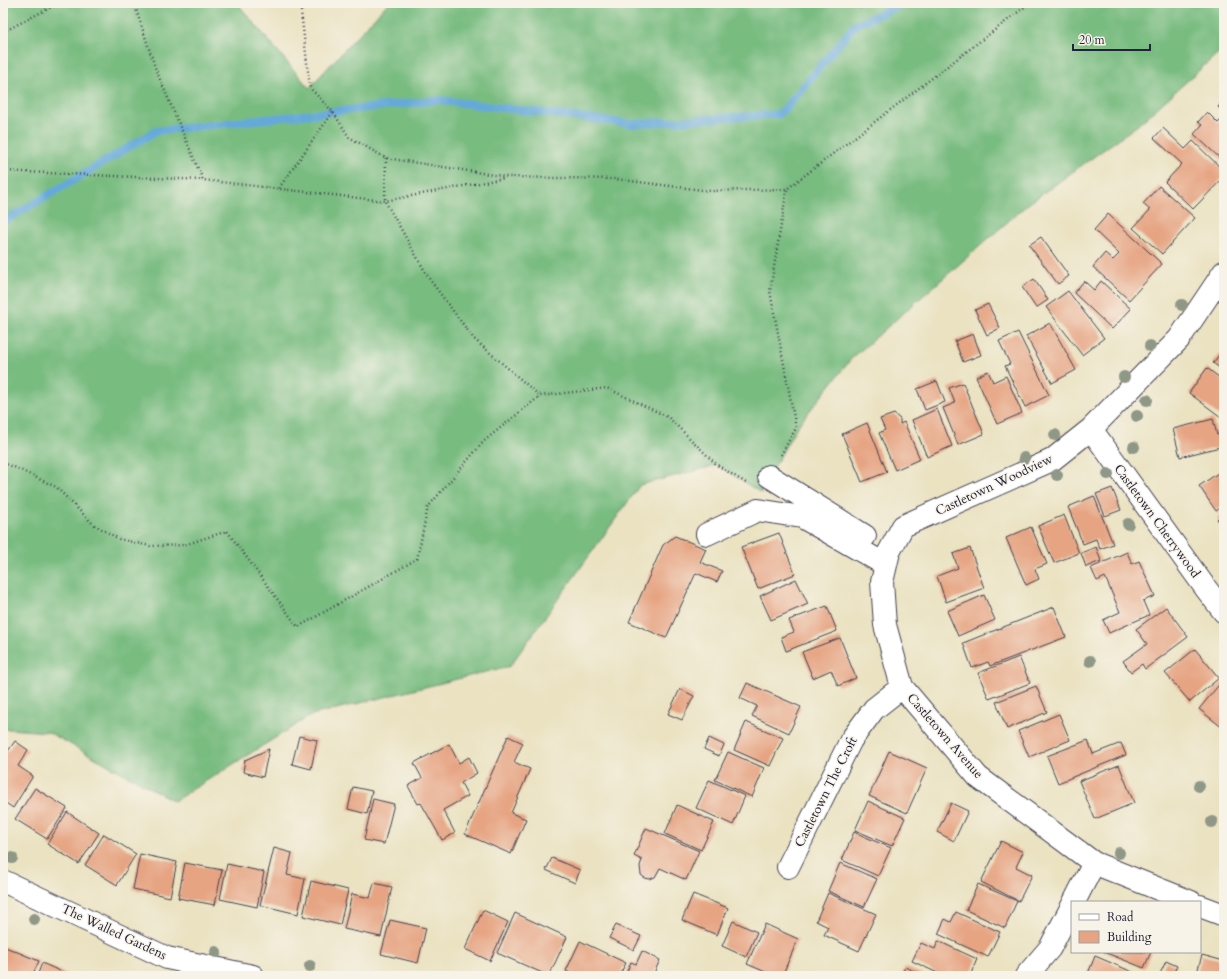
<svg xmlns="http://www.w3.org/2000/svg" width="1227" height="979" font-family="Cardo,serif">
  <rect width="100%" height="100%" fill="#f7f3e8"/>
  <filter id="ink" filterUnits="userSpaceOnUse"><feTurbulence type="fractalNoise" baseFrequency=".025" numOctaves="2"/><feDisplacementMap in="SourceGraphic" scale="8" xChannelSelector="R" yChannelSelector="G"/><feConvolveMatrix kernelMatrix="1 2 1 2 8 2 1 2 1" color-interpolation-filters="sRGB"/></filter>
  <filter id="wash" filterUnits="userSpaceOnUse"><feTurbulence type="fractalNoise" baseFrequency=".012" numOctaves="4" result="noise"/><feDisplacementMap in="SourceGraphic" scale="16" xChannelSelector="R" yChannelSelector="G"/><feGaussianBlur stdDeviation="0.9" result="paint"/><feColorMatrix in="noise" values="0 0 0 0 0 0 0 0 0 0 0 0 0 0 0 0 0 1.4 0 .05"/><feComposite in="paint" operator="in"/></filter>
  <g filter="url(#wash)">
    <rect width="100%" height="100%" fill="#eae2c1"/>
    <path fill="#78bc80" stroke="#4d6f5e" d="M3,3H237L309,88L388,3H1224V48L1138,125L1028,204L851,359L796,428L769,476L761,493L717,465L640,485L510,666L312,715L174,801L48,732L8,729L3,730Z"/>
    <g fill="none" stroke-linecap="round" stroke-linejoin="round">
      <path stroke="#65a9da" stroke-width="8" d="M3,222L156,131L438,100L632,124L780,114L855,25L905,3"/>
    </g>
    <g id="blocks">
      <path fill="#e6a483" d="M1224,100V113L1218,107Z
        M1207,112L1218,123L1224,117V162L1194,134L1202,125L1198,122Z
        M1163,128L1185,149L1193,141L1224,171V177L1193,209L1165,182L1182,164L1154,138Z
        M1159,186L1195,218L1162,254L1133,228L1150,210L1143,204Z
        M1108,214L1162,264L1129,300L1093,267L1105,253L1113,260L1119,254L1094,230Z
        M1041,237L1069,276L1058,284L1029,245Z
        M1034,279L1048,300L1036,308L1022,287Z
        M1084,281L1094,290L1101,281L1131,309L1112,329L1074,293Z
        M1068,291L1104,338L1082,355L1046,307Z
        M988,304L1000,328L987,335L975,310Z
        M1050,323L1076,370L1052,383L1026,336Z
        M1018,332L1049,395L1025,407L1005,366L1010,364L999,341Z
        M973,334L981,355L963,362L955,341Z
        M1224,349V371L1213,363Z
        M1207,368L1224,381V413L1221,417L1189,393Z
        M988,371L993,382L1006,376L1022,413L997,424L976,377Z
        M937,381L945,402L925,410L917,389Z
        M963,383L984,434L958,445L943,408L955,403L949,388Z
        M937,409L952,446L927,457L912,420Z
        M894,414L900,419V424L904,422L920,459L895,470L879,433L885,430L880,419Z
        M1213,419L1217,435L1224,433V446L1180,457L1173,429Z
        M867,423L887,472L862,482L842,434Z
        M1224,469V505L1216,511L1199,486Z
        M1112,488L1121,510L1105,516L1096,494Z
        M1094,496L1113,544L1100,549L1096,539L1083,544L1068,507Z
        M1224,513V527L1217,519Z
        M1064,515L1079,553L1054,563L1038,526Z
        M1031,527L1047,564L1035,569L1039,579L1026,585L1006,538Z
        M779,533L795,574L758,589L741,547Z
        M675,536L706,549L700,562L722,571L717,582L696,573L666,638L629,622L663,545Z
        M1096,547L1101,561L1086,567L1081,553Z
        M970,548L984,588L946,602L937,576L958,568L953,554Z
        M1127,552L1132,564L1139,561L1155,596L1143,601L1149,615L1109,633L1103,620L1120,612L1105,577L1097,581L1091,568Z
        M796,579L808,604L771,620L760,596Z
        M984,595L995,620L958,636L947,611Z
        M827,606L837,631L786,651L781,637L794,632L789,620Z
        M1054,607L1066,637L990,666L988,662L972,668L963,643Z
        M1166,607L1188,637L1145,669L1142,664L1131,672L1123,661L1147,644L1136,629Z
        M840,638L856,678L838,686L831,670L813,678L802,652Z
        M1195,649L1219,678L1190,702L1165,673Z
        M1019,657L1030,683L989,699L978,673Z
        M1223,680H1224V729L1199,709Z
        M747,683L801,707L789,733L752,716L757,706L740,698Z
        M1036,686L1047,712L1007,729L996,702Z
        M680,689L694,696L682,720L668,714Z
        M1059,714L1070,740L1029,757L1018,731Z
        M746,722L783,738L770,766L734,750Z
        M299,736L317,740L311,769L292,764Z
        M508,736L523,743L514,762L530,769L511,813L526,819L511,854L465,834Z
        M709,738L724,745L719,756L704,749Z
        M1088,740L1093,754L1121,743L1126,755L1058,783L1047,756Z
        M15,741L28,750L18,766L33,776L13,808L3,801V748L8,751Z
        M449,744L459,763L469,757L477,773L461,783L468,796L443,810L455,833L442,840L421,803L418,804L408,786L422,778L414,763Z
        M269,749L263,777L243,772L245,760Z
        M889,751L927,768L907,813L869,796Z
        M728,752L764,768L752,797L715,780Z
        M1119,765L1134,803L1095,819L1079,781Z
        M709,780L745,796L733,825L696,808Z
        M353,787L372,791L367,814L348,809Z
        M35,788L67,808L47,839L15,819Z
        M373,799L394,804L384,844L364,840Z
        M868,801L905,818L892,846L855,830Z
        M951,803L968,811L954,841L937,832Z
        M677,805L714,822L701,850L665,834Z
        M67,812L99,833L79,864L47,844Z
        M646,828L699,851L686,880L660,868L655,877L650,879L645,878L641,875L640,866L642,860L634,856Z
        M854,832L891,848L878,876L842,860Z
        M104,834L136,854L117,885L85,865Z
        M1001,841L1023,852L1016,867L1032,875L1019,901L981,882Z
        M274,848L292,853L287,875L305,879L298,914L260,905Z
        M140,854L177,862L170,897L133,889Z
        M552,858L580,870L575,883L546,870Z
        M185,863L222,870L215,905L178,898Z
        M840,863L877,879L864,907L828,891Z
        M227,864L264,872L257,907L220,899Z
        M311,881L348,890L340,925L303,916Z
        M374,883L392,887L381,937L344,929L352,894L370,898Z
        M978,884L1017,901L1005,928L966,910Z
        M828,893L876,914L859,951L824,935L828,927L816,921Z
        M693,894L728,908L717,935L682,920Z
        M483,910L508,922L490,961L465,949Z
        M956,912L1000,932L988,957L938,934L945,919L951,922Z
        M515,913L567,937L549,976L497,953Z
        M390,920L426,928L418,963L381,954Z
        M733,921L757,932L746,957L722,946Z
        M765,924L798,939L782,976H775L747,964Z
        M616,925L641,936L634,950L609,938Z
        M580,941L626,963L619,976H576L566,971Z
        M938,941L977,959L970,976H944L912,961L921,943L935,949Z
        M3,946L39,961L32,976H3Z
        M642,951L660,960L654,973L660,976H625L631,962L636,964Z
        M1104,952H1151L1144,968Z
        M1202,955L1224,961V976H1196Z
        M1095,956L1135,973L1133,976H1087Z
        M1166,961L1177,966L1172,976H1159Z
        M42,963L60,971L71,976H37Z
        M905,967L926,976H901Z"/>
    </g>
  </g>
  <g filter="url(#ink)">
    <use href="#blocks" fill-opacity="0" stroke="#403f4f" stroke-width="1"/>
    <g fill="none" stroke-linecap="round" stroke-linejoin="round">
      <g stroke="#403f4f" stroke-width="24">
        <path id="minor" d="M1091,429L1207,590L1224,612
          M769,476L865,536
          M707,534L758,510L802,517L886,565
          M788,867L851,740L874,709L902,687
          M3,881L167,958L253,976
          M1074,902L1094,863
          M1191,902L1094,863L978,777L902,687L885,625L882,582L889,552L903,526L1052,460L1091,429L1179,339L1224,272
          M1200,906L1224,915
          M1026,976L1050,948L1072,906"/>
      </g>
      <path stroke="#403f4f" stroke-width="2.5" stroke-dasharray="1 3" stroke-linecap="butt" d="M134,3L156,70L203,180L385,201L505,178
        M300,3L310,88L333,112L349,137L386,158L507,177L615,179L710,191L787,189L1030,3
        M3,32L59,3
        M386,158L385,201L430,280L474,339L540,396
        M3,171L203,180
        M279,188L333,112
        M781,455L796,428L770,291L787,189
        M3,463L14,467L56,487L93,524L119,539L150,546L184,545L227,531L298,627L417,559L428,507L484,441L540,396L607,388L668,417L717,465L746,483"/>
      <use href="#minor" stroke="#fff" stroke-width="22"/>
    </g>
    <g fill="#8f9787">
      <circle cx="1182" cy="305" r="6"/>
      <circle cx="1150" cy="346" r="6"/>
      <circle cx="1124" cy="377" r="6"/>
      <circle cx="1147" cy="400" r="6"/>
      <circle cx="1137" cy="416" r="6"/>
      <circle cx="1055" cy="435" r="6"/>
      <circle cx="1134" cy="447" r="6"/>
      <circle cx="1024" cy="458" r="6"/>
      <circle cx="1108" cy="474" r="6"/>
      <circle cx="1057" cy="475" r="6"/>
      <circle cx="1128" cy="524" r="6"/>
      <circle cx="1090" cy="661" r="6"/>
      <circle cx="1199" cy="786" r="6"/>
      <circle cx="1212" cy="822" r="6"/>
      <circle cx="1119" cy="853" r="6"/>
      <circle cx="12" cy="858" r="6"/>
      <circle cx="34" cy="919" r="6"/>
      <circle cx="216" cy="952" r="6"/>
      <circle cx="310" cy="966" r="6"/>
    </g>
  </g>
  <g text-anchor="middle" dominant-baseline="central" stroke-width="3" stroke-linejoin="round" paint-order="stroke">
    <g font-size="13" fill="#22223b" stroke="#f7f3e8">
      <text transform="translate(994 485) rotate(-25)">Castletown Woodview</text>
      <text transform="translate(1157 521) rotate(54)">Castletown Cherrywood</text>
      <text transform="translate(945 736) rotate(49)">Castletown Avenue</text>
      <text transform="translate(826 792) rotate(-63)">Castletown The Croft</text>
      <text transform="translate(114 932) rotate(25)">The Walled Gardens</text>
    </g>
  </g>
  <rect width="1227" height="979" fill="none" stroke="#f7f3e8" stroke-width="16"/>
  <rect x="1071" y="901" width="130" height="52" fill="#f7f3e8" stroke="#a29fa3"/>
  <rect x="1079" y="914" width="20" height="6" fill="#ffffff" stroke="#a29fa3"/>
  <text x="1107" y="921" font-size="12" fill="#22223b">Road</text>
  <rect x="1079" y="931" width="20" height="12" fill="#e6a483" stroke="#a29fa3"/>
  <text x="1107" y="941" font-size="12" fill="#22223b">Building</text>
  <path d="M1073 44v6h77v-6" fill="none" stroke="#22223b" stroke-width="2"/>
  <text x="1079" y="44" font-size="12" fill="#22223b" stroke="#f7f3e8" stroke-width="3" paint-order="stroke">20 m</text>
</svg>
